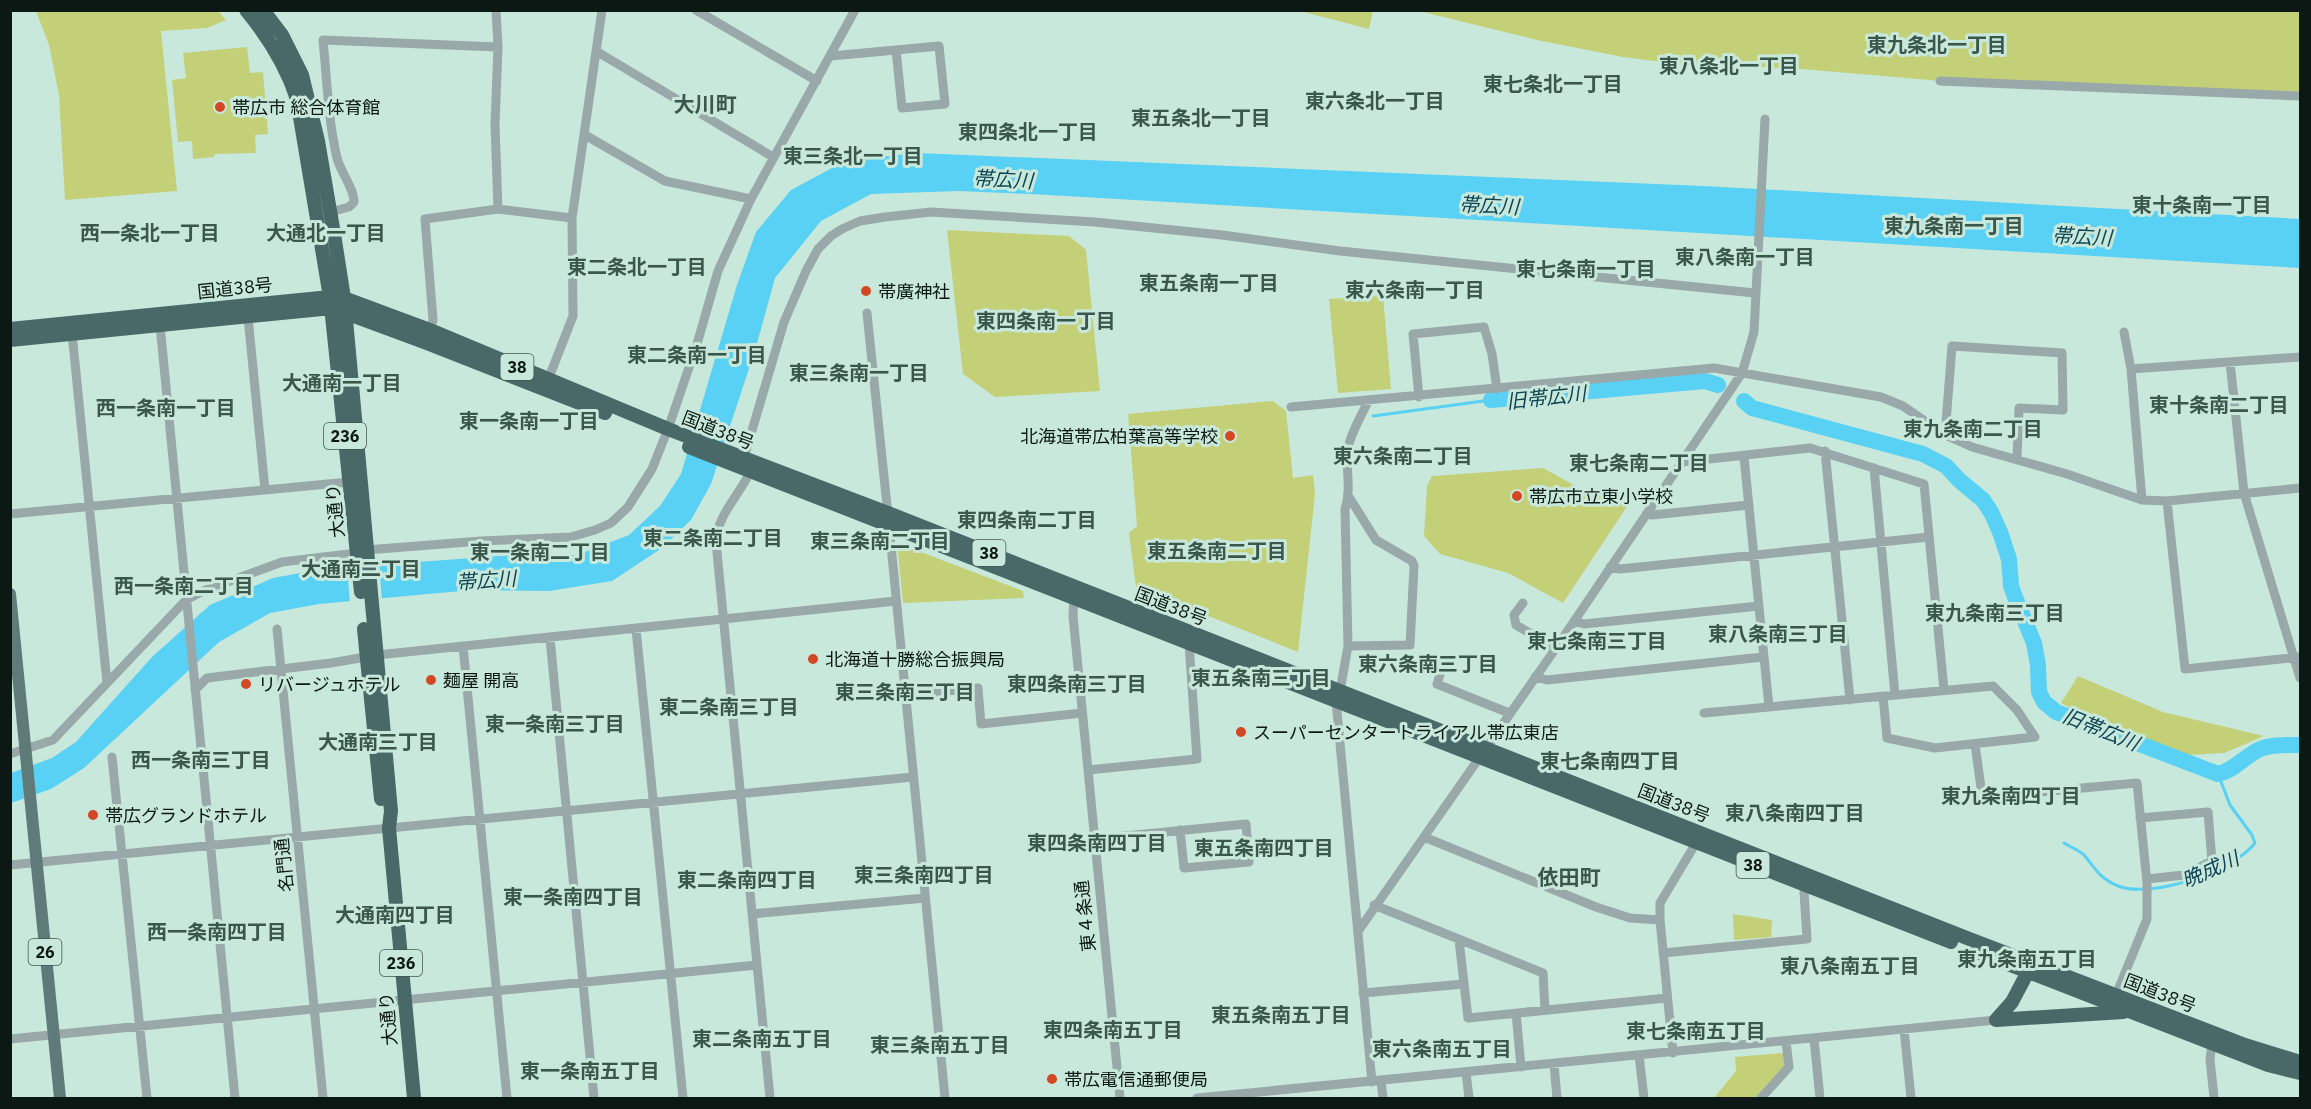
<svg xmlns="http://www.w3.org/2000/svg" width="2311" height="1109" font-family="'IBM Plex Sans','Noto Sans JP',sans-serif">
  <rect width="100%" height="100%" fill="#c8e8db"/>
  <path fill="#c4d078" d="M36,11H218L226,20L207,28L161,31L177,191L65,200L59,95L49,45Z
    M1300,11H1373L1369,29Z
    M1419,11H2300V96L1940,81L1802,69L1662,62L1623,57L1537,40Z
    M247,47L250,73L263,72L268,134L255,135L256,153L215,154L214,157L193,159L192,141L178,142L172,80L186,78L183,53Z
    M947,230L1069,236L1086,250L1100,391L995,397L963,374Z
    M1383,295L1391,389L1338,393L1329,299Z
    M1273,401L1286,411L1293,478L1313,475L1315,494L1298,652L1136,587L1129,533L1137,526L1128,414Z
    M1543,468L1590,494L1638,490L1563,603L1508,573L1440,554L1424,536L1427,486L1432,476Z
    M897,543L1023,591L1024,598L903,603Z
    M2078,676L2163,712L2264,736L2224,753L2187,755L2087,717L2061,703Z
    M1733,914L1772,920L1771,937L1734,940Z
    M1784,1053V1067L1755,1098H1714L1736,1071L1735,1057Z"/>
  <path fill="#58d1f4" d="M918,153L1704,186L2300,219V268L1031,194L959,191L871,194L821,221L775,278L756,347L711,484L691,520L662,548L612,581L549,591L472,590L319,604L270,613L219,642L84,768L51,789L11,803V773L52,758L76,742L152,657L210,605L273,578L322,569L515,555H577L629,535L660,506L681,474L737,285L756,232L791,190L847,160Z"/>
  <path fill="#c8e8db" d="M379,562L382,601L350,604L347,565Z"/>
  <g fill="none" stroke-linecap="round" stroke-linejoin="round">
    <path stroke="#58d1f4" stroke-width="3" d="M1373,416L1491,400
      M2064,843C2070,847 2079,850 2084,855C2096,869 2099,878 2118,886C2152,899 2234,871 2255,843L2252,835L2230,805L2218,774"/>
    <path stroke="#58d1f4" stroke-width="16" d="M1491,400L1705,381L1718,385
      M1744,401L1752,408L1923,454L1946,466L1959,480L1983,500L1991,512L2000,532L2009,559L2011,586L2015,597L2034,643L2038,665L2039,692L2044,702L2056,712L2218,774C2236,770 2246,754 2263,748C2274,744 2289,745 2300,745"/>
    <path stroke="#99a8a8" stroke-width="9" d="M496,10L498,47L495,125L498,209
      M696,10L817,81
      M596,51L773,157
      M831,56L939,46L945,104L902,108L896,50
      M1940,81L2300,96
      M585,135L665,181L751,199
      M330,212L349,207L354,202C354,188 341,173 337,158C328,120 327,79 323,40L498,47
      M867,313L889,525L945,1098
      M248,317L265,490
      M160,325L235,1098
      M430,330L433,320L425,219L498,209L572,218
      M2124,332L2131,369L2142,500
      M72,333L107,683
      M2230,362L2244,493L2300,678
      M2131,369L2300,357
      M548,380L573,316L572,218L602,10
      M1419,397L1413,334L1484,327L1492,354L1497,389
      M1291,407L1714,368L1881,397L1903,406L1945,435L1972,447L2067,474L2142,500L2167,501L2300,488
      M1945,435L1952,346L2062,353L2063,410L2019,408L2017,458
      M1825,451L1850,700
      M1744,457L1769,707
      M743,461L784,322L806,271L818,249L831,236L842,229L860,221L885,217L931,212L1095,222L1222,235L1340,251L1755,293
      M1682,462L1810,448L1924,484L1944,690
      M752,468C742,492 716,516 716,542L770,1098
      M1874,468L1895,695
      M2167,501L2185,669L2300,657
      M1647,513L1652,515L1749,505
      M10,514L349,482
      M366,550L481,541L571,537L595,530L611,523L628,507L652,469L668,429L697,344L718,271L751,199L855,10
      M1610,567L1620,569L1929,537
      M1074,593L1073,616L1120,1098
      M1523,603L1514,615L1516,625L1556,648
      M1574,621L1584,624L1759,606
      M277,629L323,1098
      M636,629L683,1098
      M550,638L594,1098
      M463,646L507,1098
      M1348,646L1410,645L1414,566L1412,561L1376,540L1349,497
      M1443,665L1437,684L1509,713
      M1535,677L1547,680L1763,657
      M195,690L207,678L331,663L377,655L896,601
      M1340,691L1348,646L1345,509C1352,488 1345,469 1348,448C1351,432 1362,415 1368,401
      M904,695L978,688L981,724L1082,713
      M1336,701L1372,1082
      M1704,713L1993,686L2017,710L2035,737L1935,748L1887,738L1883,696
      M1975,744L1981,788L1995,796L2137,783L2147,883V919L2116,995
      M10,754L53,740L186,600L203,591L282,562L357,553
      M112,757L147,1098
      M1088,770L1197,759L1189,643
      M2140,818L2208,812L2212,861L2184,875L2147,879
      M1424,837L1596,907L1630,918L1660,920
      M1095,839L1246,824L1249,862L1184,868L1180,830
      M10,865L913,777
      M1374,905L1543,973L1545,1010
      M752,914L925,898
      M1359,930L1556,648L1742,373L1754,332L1765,119
      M1459,940L1468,1018L1667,998
      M1663,953L1807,939L1804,892L1807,886
      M1363,993L1464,984
      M1516,1013L1521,1067
      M1904,1029L1911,1098
      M10,1039L757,965
      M1814,1039L1820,1098
      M2212,1044L2210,1059L2214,1098
      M1673,1053L1660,920V903L1696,843
      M1639,1055L1644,1098
      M1554,1064L1557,1098
      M1466,1072L1469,1098
      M1381,1081L1383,1098
      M1197,1098L1996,1020
      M1761,1098L1789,1067L1786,1041"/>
    <path stroke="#5e7a79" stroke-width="12" d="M10,594L60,1098"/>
    <path stroke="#486968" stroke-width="14" d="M246,10C269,38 286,65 297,99L330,297L361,592
      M263,10L282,35L302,75L318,141L334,234L344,298L391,811L389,828L414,1098
      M10,329L330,297L344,298L430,330L668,429L888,513L1972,940L2245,1045L2300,1062
      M10,340L332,308L424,342L605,413
      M689,447L1951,942
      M364,629L381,799
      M1977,952L2268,1065L2300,1073
      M1996,1020L2123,1012
      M1996,1020L2012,1002L2032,964"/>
  </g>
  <g fill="#d14823" stroke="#c8e8db" stroke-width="2">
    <circle cx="220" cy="107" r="6"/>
    <circle cx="866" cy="291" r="6"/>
    <circle cx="1230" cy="436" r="6"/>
    <circle cx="1517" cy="496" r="6"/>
    <circle cx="813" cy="659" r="6"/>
    <circle cx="431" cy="680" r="6"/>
    <circle cx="246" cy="684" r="6"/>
    <circle cx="1241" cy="732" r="6"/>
    <circle cx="93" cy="815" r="6"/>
    <circle cx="1052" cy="1079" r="6"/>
  </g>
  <g text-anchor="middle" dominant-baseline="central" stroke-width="6" stroke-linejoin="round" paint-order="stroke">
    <g fill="#c8e8db" stroke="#44564f" stroke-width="1.5">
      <rect x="500.5" y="354" width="33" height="26" rx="4.5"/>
      <rect x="324" y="423" width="42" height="26" rx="4.5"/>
      <rect x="972.5" y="540" width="33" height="26" rx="4.5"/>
      <rect x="1736.5" y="852" width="33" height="26" rx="4.5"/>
      <rect x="28.5" y="939" width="33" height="26" rx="4.5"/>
      <rect x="380" y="950" width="42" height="26" rx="4.5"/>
    </g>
    <g font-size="16" font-weight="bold" fill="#0c1813">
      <text x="517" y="367">38</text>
      <text x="345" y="436">236</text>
      <text x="989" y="553">38</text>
      <text x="1753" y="865">38</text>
      <text x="45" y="952">26</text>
      <text x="401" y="963">236</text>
    </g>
    <g font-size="18" fill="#0c1813" stroke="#c8e8db" text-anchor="start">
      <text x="232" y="107">帯広市 総合体育館</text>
      <text x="878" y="291">帯廣神社</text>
      <text x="1218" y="436" text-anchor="end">北海道帯広柏葉高等学校</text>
      <text x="1529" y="496">帯広市立東小学校</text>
      <text x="825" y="659">北海道十勝総合振興局</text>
      <text x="443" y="680">麺屋 開高</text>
      <text x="258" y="684">リバージュホテル</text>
      <text x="1253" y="732">スーパーセンタートライアル帯広東店</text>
      <text x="105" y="815">帯広グランドホテル</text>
      <text x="1064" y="1079">帯広電信通郵便局</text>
    </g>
    <g font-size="18" fill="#0c1813" stroke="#c8e8db">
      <text transform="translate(235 288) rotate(-6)">国道38号</text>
      <text transform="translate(718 430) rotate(21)">国道38号</text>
      <text transform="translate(335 511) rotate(-96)">大通り</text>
      <text transform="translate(1171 606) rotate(21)">国道38号</text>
      <text transform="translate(1674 803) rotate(21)">国道38号</text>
      <text transform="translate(284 865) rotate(-96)">名門通</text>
      <text transform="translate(1085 916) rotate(-96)">東４条通</text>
      <text transform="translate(2160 993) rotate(21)">国道38号</text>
      <text transform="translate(388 1019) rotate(-95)">大通り</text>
    </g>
    <g font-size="20" font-weight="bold" fill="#3b574c" stroke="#c8e8db">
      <text x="1937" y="44">東九条北一丁目</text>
      <text x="1729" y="65">東八条北一丁目</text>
      <text x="1553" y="83">東七条北一丁目</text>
      <text x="1375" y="100">東六条北一丁目</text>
      <text x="1201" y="117">東五条北一丁目</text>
      <text x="1028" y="131">東四条北一丁目</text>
      <text x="853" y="155">東三条北一丁目</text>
      <text x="2202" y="204">東十条南一丁目</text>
      <text x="1954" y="225">東九条南一丁目</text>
      <text x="150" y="232">西一条北一丁目</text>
      <text x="326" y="232">大通北一丁目</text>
      <text x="1745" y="256">東八条南一丁目</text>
      <text x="637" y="266">東二条北一丁目</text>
      <text x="1586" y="268">東七条南一丁目</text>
      <text x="1209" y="282">東五条南一丁目</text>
      <text x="1415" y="289">東六条南一丁目</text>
      <text x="1046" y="320">東四条南一丁目</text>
      <text x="697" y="354">東二条南一丁目</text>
      <text x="859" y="372">東三条南一丁目</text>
      <text x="342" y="382">大通南一丁目</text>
      <text x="2219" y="404">東十条南二丁目</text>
      <text x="166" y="407">西一条南一丁目</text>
      <text x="529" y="420">東一条南一丁目</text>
      <text x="1973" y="428">東九条南二丁目</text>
      <text x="1403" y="455">東六条南二丁目</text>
      <text x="1639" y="462">東七条南二丁目</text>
      <text x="1027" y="519">東四条南二丁目</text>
      <text x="713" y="537">東二条南二丁目</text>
      <text x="880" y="540">東三条南二丁目</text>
      <text x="1217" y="550">東五条南二丁目</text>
      <text x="540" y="551">東一条南二丁目</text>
      <text x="361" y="568">大通南二丁目</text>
      <text x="184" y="585">西一条南二丁目</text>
      <text x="1995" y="612">東九条南三丁目</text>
      <text x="1778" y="633">東八条南三丁目</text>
      <text x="1597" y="640">東七条南三丁目</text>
      <text x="1428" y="663">東六条南三丁目</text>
      <text x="1261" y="677">東五条南三丁目</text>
      <text x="1077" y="683">東四条南三丁目</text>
      <text x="905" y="691">東三条南三丁目</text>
      <text x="729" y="706">東二条南三丁目</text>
      <text x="555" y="723">東一条南三丁目</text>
      <text x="378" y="741">大通南三丁目</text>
      <text x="201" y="759">西一条南三丁目</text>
      <text x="1610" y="760">東七条南四丁目</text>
      <text x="2011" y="795">東九条南四丁目</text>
      <text x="1795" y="812">東八条南四丁目</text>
      <text x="1097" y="842">東四条南四丁目</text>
      <text x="1264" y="847">東五条南四丁目</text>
      <text x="924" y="874">東三条南四丁目</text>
      <text x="747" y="879">東二条南四丁目</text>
      <text x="573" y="896">東一条南四丁目</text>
      <text x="395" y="914">大通南四丁目</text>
      <text x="217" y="931">西一条南四丁目</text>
      <text x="2027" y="958">東九条南五丁目</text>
      <text x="1850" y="965">東八条南五丁目</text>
      <text x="1281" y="1014">東五条南五丁目</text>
      <text x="1113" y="1029">東四条南五丁目</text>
      <text x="1696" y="1030">東七条南五丁目</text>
      <text x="762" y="1038">東二条南五丁目</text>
      <text x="940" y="1044">東三条南五丁目</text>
      <text x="1442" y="1048">東六条南五丁目</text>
      <text x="590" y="1070">東一条南五丁目</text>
    </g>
    <g font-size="20" font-style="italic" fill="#0e4453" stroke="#c8e8db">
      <text transform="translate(1003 179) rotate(3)">帯広川</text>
      <text transform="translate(1489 205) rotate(3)">帯広川</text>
      <text transform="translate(2082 236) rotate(3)">帯広川</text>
      <text transform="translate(1546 397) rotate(-6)">旧帯広川</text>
      <text transform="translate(486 580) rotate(-4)">帯広川</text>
      <text transform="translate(2101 729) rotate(22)">旧帯広川</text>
      <text transform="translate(2210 869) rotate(-24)">晩成川</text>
    </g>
    <g font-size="21" font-weight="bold" fill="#3b574c" stroke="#c8e8db">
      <text x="705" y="104">大川町</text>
      <text x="1569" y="877">依田町</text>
    </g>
  </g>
  <rect width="2311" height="1109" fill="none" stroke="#0c1813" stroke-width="24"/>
</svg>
